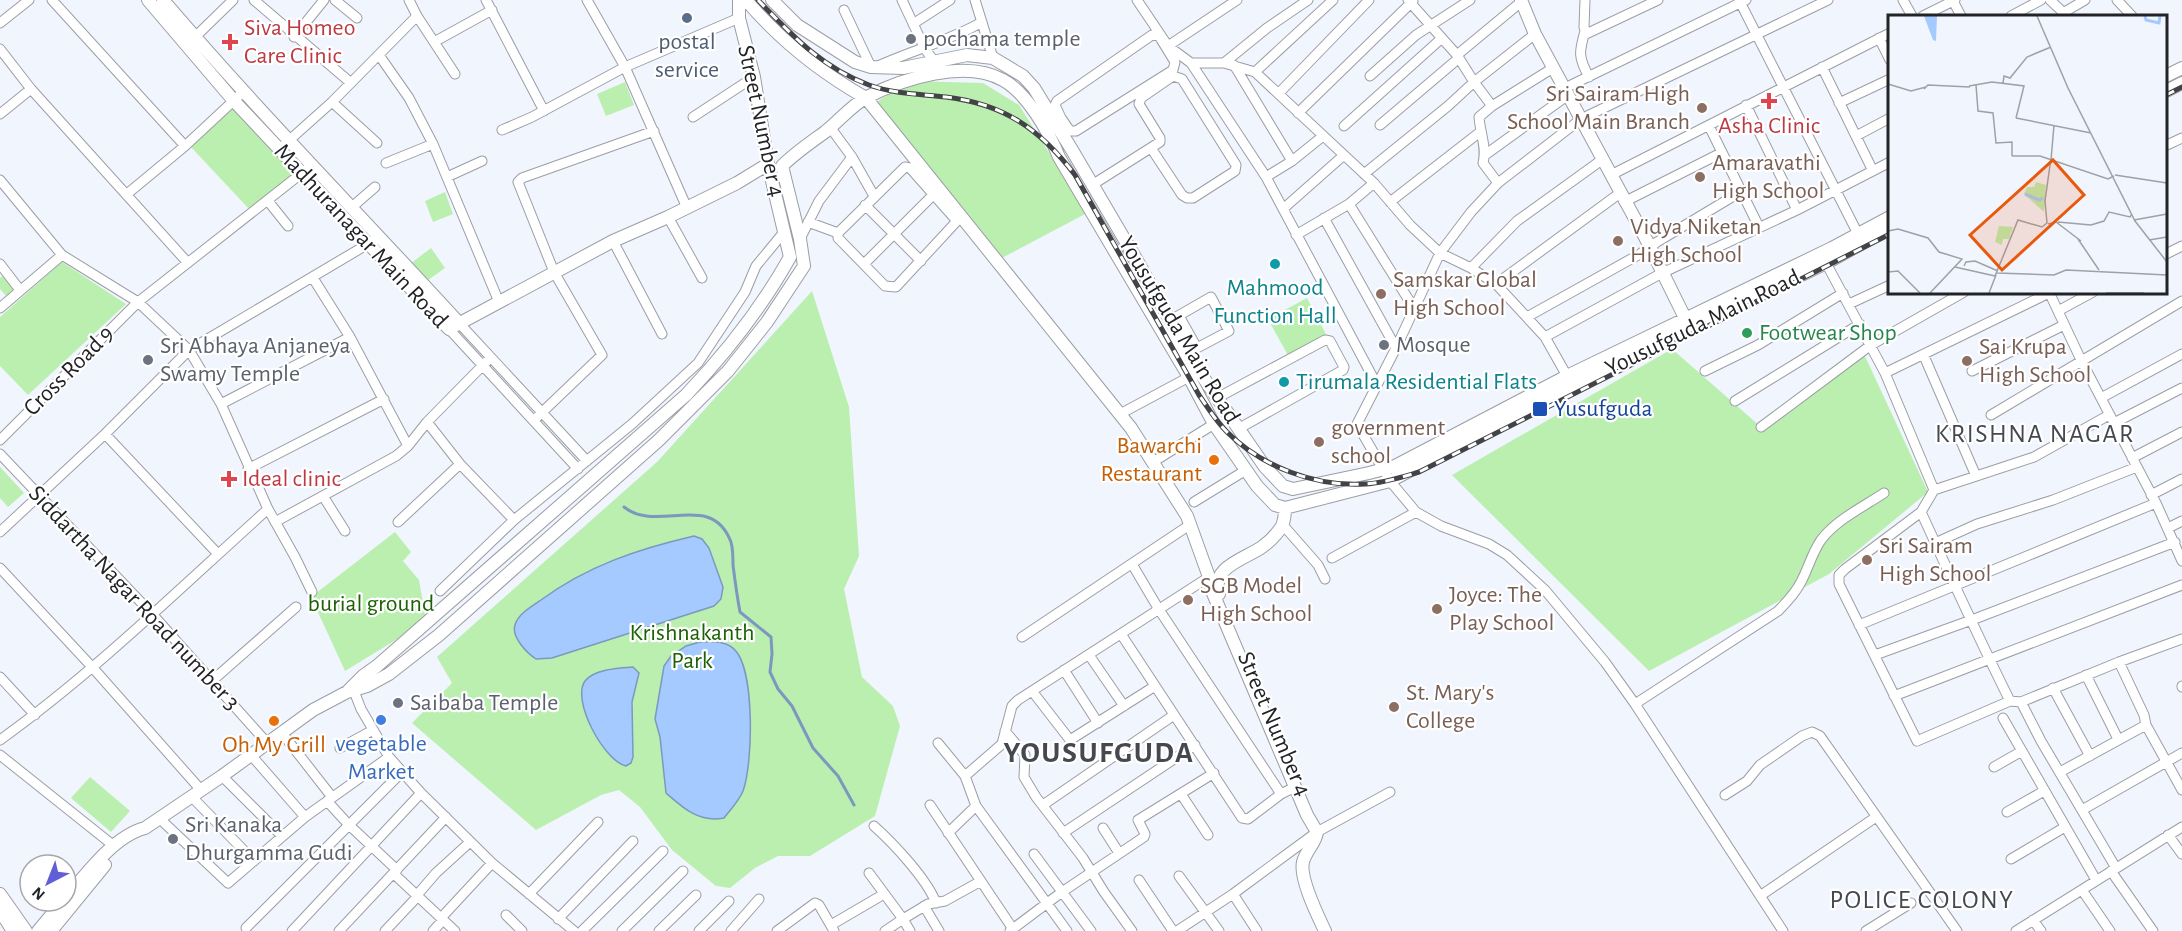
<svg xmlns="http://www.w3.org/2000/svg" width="2182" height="931" font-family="'Alegreya Sans',sans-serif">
  <rect width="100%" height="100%" fill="#f1f5fd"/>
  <path fill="#bbefaf" d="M909,81L983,83L1019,105L1087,213L1000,259L872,105Z
    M625,82L634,105L606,116L597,94Z
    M241,101L303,167L250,210L190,146Z
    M445,192L453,214L433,222L425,201Z
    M431,248L445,268L424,283L410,264Z
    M62,262L126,304L28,395L0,366V317Z
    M3,275L16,291L7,297L0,289V278Z
    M812,291L849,407L859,556L844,589L862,677L893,706L900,726L875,816L810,856H778L755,868L730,888L716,886L672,850L640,807L619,790L601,795L536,830L412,723L452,683L437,657L657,462Z
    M1307,298L1328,338L1290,359L1268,319Z
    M1672,349L1761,427L1864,354L1928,492L1829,574L1649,671L1452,475Z
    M0,467L24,493L8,507L0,498Z
    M395,532L411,552L403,561L419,580L425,615L399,638L345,671L311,597Z
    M90,777L130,811L111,832L71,798Z"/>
  <path fill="#a4caff" stroke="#7d98be" stroke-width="1.5" d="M694,536L702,539L709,548L723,587L721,599L714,606L552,658L536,659C527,653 511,637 515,625C518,614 532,606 541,600C587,566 638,549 694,536Z
    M700,642C712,642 726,640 735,650C755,671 753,764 743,791C739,801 730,810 724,818C699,823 683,808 666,793L660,737L655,719L664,666L671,656L686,646Z
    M633,667L639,673L632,702L633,757L631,763L626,766C604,761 571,700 585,681C594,669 619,668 633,667Z"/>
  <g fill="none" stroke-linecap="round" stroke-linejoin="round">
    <path stroke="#7d98be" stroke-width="3" d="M624,507C658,534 711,490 731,542C733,549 733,558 733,565C735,581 737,596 740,612L771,637L772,654L770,672L778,689L792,706L813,748L838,776L854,805"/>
    <g stroke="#9b9ea5" stroke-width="11">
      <path id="street" d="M52,0L185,146
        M254,0L351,83
        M335,0L357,18
        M409,0L417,16L455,74
        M486,0L544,111
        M587,0L625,67L687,208
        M902,0L925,49L934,61
        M975,0L993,58
        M1137,0L1168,46L1191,63L1266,177L1377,385
        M1408,0L1457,55L1474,82L1492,106L1479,117C1480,132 1487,148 1483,163L1498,183
        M1585,0L1584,27L1586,34L1658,0
        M1739,0L1858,234
        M1903,0L1912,16
        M2050,0L2067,16
        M2117,0L2132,16
        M1953,1L1961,16
        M844,10L871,67
        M2063,13L2085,0
        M1923,16L1955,0
        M2011,16L2041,0
        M0,23L29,0
        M913,24L950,0
        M1585,31C1579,52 1578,57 1589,77
        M294,37L324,0
        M1879,38L1890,60
        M192,40L233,0
        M434,42L492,10
        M1168,46L1237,0
        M0,49L31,89L188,263
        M379,55L409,98L433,144L499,302
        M1457,55L1521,2
        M1191,63H1224L1255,72L1374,183L1410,225L1440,253L1471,268L1496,284L1545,337L1567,376
        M1224,63L1267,28L1308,0
        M1234,65L1292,161
        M878,66C913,50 949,41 982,22
        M1822,67L1873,171
        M1255,72L1333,0
        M1370,76L1416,35L1470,0
        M1565,88L1746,0
        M1279,93L1369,0
        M332,102L377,143
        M1839,103L1890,79
        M1746,105L1797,210
        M1492,106L1553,68
        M1298,113L1413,1
        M0,114L31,89
        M693,117L754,77
        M1054,121L1061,118L1055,105L1057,101L1152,35L1159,36L1175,62L1173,70L1076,131H1070L1061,118
        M1380,125L1459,58
        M1344,126L1442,38
        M1709,126L1759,227
        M502,130L532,117L625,67L739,18
        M1856,136L1890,118
        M285,144L332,102L417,16
        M2167,145L2182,138
        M1485,155L1568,95
        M852,157L874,196
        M386,163L433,144
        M905,167L910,168L957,221L896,287L885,286L838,238V233Z
        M1364,174L1448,106L1474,82L1535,34
        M1611,175L1890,33
        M447,177L482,161
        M1266,177L1292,161L1323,136
        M0,180L62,255L138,302L189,350L221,404L268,509L295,557L312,592
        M1092,185L1160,142V138L1139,104L1141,98L1173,76L1182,79L1236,165L1235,171L1193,198H1187L1182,195L1151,148
        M127,194L185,146L243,92
        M268,201L288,226
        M1390,202L1480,132
        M1624,202L1721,153
        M1349,204L1415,310
        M865,205L921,261
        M352,207L375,187
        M1283,209L1344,155
        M668,217L702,278
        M1324,218L1396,348
        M808,222L838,233
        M1296,235L1349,204L1374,183
        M800,239L819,201L852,157L830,127
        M613,241L662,334
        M2166,254L2182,246
        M1826,263L1885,373L1934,490L1921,512C1950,575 1979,639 2010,701L2021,702L2119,662L2182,639
        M0,264L20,290
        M864,264L934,194
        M1471,268L1517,221L1603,159
        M313,278L350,337L408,446
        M1496,284L1620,193
        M2049,292L2081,360L2156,503L2182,561
        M1849,304L1890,285
        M0,308L62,255
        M2058,311L2093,292
        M1527,317L1640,254L1657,242L1742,191
        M1171,320L1211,297L1229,331L1197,348L1179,316
        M459,323L587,461
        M449,329L578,469
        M1545,337L1662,273L1797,210L1890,162
        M1924,356L1976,476
        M1705,371L1758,345L1843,293
        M1972,371L2064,325
        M1885,373L2049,293
        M1217,398L1325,340L1330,341L1344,367L1343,370L1238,429
        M2101,398L2182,354
        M1735,401L1860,324
        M221,404L350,337
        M1120,414L1189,377
        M1991,415L2182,301
        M534,420L602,355L554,272L518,182L522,178L654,131
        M427,422L460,464L514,520
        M2114,423L2182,388
        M1761,427L1871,345L1964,292
        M105,434L218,554
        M0,440L138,302L307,169
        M0,454L153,615L268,744
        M2132,458L2182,432
        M1153,462L1214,424
        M248,469L384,399
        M1934,490L2034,457L2109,415
        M2151,495L2182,479
        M323,496L345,531
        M1194,502L1246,470
        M1921,512L1845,569L1839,575V584L1917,741L2010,701
        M275,522L396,456L408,446L427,422L490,358
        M398,522L460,464
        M1283,525L1318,565L1325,579
        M2168,528L2182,521
        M0,532L105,434L189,350L373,241
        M1935,543L1977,524L2053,500L2137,467
        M1332,558L1416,512
        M1132,564L1158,608L1281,794
        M0,568L93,668L201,790
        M440,591L514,520L632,424L698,363L745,292L756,266L784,232
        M1859,625L2156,503
        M1121,634L1242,818L1248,819L1281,794L1295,787
        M1022,637L1191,524
        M1089,655L1124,706
        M1875,655L1977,618L2175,542
        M2119,662L2144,715L2146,725L2182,790
        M1064,670L1098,723
        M2086,675L2118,739
        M0,677L35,715
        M213,680L296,607
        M352,686L361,709L389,757L421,793L492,863L574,931
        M2182,686V687
        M2053,688L2090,756
        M1032,691L1070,740L1155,686
        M1894,696L2182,585
        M2021,702L2041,741L2116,868
        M1635,704L1778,611C1786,603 1795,594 1801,582C1808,569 1812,553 1821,540C1836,520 1863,507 1884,493
        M2003,718L2096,880
        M1005,731L1025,755L1024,777L1036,797L1083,858L1104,892L1132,931
        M282,733L332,797
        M0,740C96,671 180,588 268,509
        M938,743L965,776L976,806L1067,931
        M340,748L373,730
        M0,755L114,846
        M251,755L305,817
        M1994,767L2022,751
        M2060,772L2146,725
        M222,776L282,836
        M965,776L1002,744L1012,706L1018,700L1209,577
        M1181,794L1208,835
        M1725,795L1747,781L1760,765L1802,736L1812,732L1820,736L1957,931
        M191,796L254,861
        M327,801L348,824L397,870
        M930,805L1013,929
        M1043,805L1174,715
        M2082,810L2182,753
        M2007,812L2044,791
        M159,818L228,883L305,817L389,757
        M874,826C893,843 927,879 936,903
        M1103,828L1119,853
        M948,833L976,806
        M1063,833L1195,745
        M2168,835L2182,854
        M1034,854L1091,931
        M2011,859L2065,827
        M2111,871L2153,931
        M869,873L903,919L885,931
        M394,874L455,931
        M1179,876L1219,931
        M1139,880L1173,931
        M2082,890L2110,931
        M529,894L598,822
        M1233,894L1257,931
        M417,895L436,873L470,842
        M1760,896L1876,817
        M924,906L939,931
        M506,915L522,931
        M441,918L492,863
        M558,919L633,841
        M2033,920L2041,931
        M831,925L884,894
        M246,928L402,772
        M292,931L421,793
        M339,931L446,817
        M385,931L418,896
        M433,931L443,920
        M582,931L663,851
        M622,931L683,871
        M659,931L696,895
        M699,931L729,901
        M731,931L759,899
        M777,931L815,903L819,905L834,931
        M910,931L903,919L928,904L945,901L981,881
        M1010,931L1062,892L1144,837L1145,834L1138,820L1214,773
        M1177,931L1233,894L1317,832L1390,792
        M1783,931L1635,704L1605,662L1545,590L1507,555L1489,544L1441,526L1416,512L1390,481L1357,424L1396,348L1440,253L1471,212L1498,183L1581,119L1828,0
        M1866,931L1911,903
        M2016,931L2182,827"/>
    </g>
    <g stroke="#9b9ea5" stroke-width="14">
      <path id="secondary" d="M148,0L234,101L449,329L613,241L668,217L737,183L768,164
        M163,0C258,111 360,215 459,323
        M746,0C780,40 820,72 866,98L1131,428L1187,516L1209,577L1212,591L1307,815L1317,832C1316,843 1306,850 1303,862C1299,878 1318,916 1325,931
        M772,0L797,25L855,62L871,67L903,68L967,55L993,58L1023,76L1034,88L1072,150L1139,264L1194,364L1265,467L1283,486L1293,489L1369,473L1395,466L1567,376L1832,248L1890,217
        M1521,0L1535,34L1647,241L1689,326
        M2166,76L2182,68
        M2166,91L2182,83
        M1219,594C1210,567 1245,559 1262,547C1269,542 1277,534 1282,526C1284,521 1285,514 1285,508
        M348,691L363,676L377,666L686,395C725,354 762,307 790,257L768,164L754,77L739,18V0
        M0,894L26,931
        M66,898C86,874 114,836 145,828L222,776L313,710L347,692L367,686L389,674L439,635L659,440L728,371L767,322L804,266L800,239L782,166C795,153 810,143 825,132C839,121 852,105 867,97C904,78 965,59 1003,80C1027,93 1049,132 1059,157L1189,377L1214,424L1257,486L1275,505L1285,508L1390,481L1529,408L1826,263L1890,228
        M0,911L13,931
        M38,931L63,901
        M51,931L105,865"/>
    </g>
    <use href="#street" stroke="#fff" stroke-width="9"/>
    <use href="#secondary" stroke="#fff" stroke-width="12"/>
    <g stroke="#424347" stroke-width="5">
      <path id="rail" d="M758,0C793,36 821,67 869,85C894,94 920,94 946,97C1004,104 1040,129 1075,175L1199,395C1208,408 1216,421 1227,432C1262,467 1316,487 1365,484C1384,483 1402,477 1419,472L1890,234
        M2166,95L2182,87"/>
    </g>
    <use href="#rail" stroke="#fff" stroke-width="3" stroke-dasharray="9" stroke-linecap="butt"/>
  </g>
  <circle fill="#5c6f8a" stroke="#fff" stroke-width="2" cx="687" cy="18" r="6"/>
  <g fill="#6b7280" stroke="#fff" stroke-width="2">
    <circle cx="911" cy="39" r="6"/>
    <circle cx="1384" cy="345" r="6"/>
    <circle cx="148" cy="360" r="6"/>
    <circle cx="398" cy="703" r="6"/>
    <circle cx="173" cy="839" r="6"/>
  </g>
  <g fill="#e0444e" stroke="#fff" stroke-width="2">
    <path d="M227 33h6v6h6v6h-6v6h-6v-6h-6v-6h6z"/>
    <path d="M1766 92h6v6h6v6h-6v6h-6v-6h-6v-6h6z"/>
    <path d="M226 470h6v6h6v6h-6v6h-6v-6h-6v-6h6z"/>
  </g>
  <g fill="#8d6e63" stroke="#fff" stroke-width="2">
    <circle cx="1702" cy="108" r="6"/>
    <circle cx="1700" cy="177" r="6"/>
    <circle cx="1618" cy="241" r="6"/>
    <circle cx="1381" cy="294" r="6"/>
    <circle cx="1967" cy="361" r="6"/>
    <circle cx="1319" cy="442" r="6"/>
    <circle cx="1867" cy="560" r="6"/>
    <circle cx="1188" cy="600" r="6"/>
    <circle cx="1437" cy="609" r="6"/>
    <circle cx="1394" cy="707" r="6"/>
  </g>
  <g fill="#0f9aa8" stroke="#fff" stroke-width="2">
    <circle cx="1275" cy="264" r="6"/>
    <circle cx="1284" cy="382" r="6"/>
  </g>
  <circle fill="#2e9e5b" stroke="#fff" stroke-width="2" cx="1747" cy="333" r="6"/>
  <rect fill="#1a4fb4" stroke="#fff" stroke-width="2" x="1532" y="401" width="16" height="16" rx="3"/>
  <g fill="#e8710a" stroke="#fff" stroke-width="2">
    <circle cx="1214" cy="460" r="6"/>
    <circle cx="274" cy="721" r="6"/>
  </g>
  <circle fill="#3f7fe0" stroke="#fff" stroke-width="2" cx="381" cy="720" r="6"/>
  <g text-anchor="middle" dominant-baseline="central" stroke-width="4.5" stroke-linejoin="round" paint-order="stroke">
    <g font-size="24" fill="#be3a42" stroke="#fff" text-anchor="start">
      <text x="244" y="28">Siva Homeo<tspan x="244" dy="28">Care Clinic</tspan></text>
      <text x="1769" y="126" text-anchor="middle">Asha Clinic</text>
      <text x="242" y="479">Ideal clinic</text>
    </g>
    <g font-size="24" fill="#5b616d" stroke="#fff" text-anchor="start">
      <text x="923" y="39">pochama temple</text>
      <text x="1396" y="345">Mosque</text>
      <text x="160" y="346">Sri Abhaya Anjaneya<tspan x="160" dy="28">Swamy Temple</tspan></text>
      <text x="410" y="703">Saibaba Temple</text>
      <text x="185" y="825">Sri Kanaka<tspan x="185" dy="28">Dhurgamma Gudi</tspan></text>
    </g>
    <g font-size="24" fill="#4e5e75" stroke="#fff">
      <text x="687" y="42">postal<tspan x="687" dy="28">service</tspan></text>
    </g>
    <g font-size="24" fill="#785e54" stroke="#fff" text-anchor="start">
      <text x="1690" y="94" text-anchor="end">Sri Sairam High<tspan x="1690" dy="28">School Main Branch</tspan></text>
      <text x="1712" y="163">Amaravathi<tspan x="1712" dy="28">High School</tspan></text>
      <text x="1630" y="227">Vidya Niketan<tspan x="1630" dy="28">High School</tspan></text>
      <text x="1393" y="280">Samskar Global<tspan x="1393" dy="28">High School</tspan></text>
      <text x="1979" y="347">Sai Krupa<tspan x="1979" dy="28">High School</tspan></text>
      <text x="1331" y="428">government<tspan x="1331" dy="28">school</tspan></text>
      <text x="1879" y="546">Sri Sairam<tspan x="1879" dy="28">High School</tspan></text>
      <text x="1200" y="586">SGB Model<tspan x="1200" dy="28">High School</tspan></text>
      <text x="1449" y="595">Joyce: The<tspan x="1449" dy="28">Play School</tspan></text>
      <text x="1406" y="693">St. Mary's<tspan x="1406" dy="28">College</tspan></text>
    </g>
    <g font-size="24" fill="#222326" stroke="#fff">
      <text transform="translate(761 121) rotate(78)">Street Number 4</text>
      <text transform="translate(361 236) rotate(47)">Madhuranagar Main Road</text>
      <text transform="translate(1703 323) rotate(-26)">Yousufguda Main Road</text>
      <text transform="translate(1179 330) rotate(59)">Yousufguda Main Road</text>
      <text transform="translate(69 371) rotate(-45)">Cross Road 9</text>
      <text transform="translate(134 598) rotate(47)">Siddartha Nagar Road number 3</text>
      <text transform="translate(1274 724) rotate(67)">Street Number 4</text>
    </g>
    <g font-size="24" fill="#0d838f" stroke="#fff">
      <text x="1275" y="288">Mahmood<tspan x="1275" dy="28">Function Hall</tspan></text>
      <text x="1296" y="382" text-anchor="start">Tirumala Residential Flats</text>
    </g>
    <g font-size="24" fill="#27864d" stroke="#fff" text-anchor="start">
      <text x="1759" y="333">Footwear Shop</text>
    </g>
    <g font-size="24" fill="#164399" stroke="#fff" text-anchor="start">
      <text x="1554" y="409">Yusufguda</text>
    </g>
    <g font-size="24" fill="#c56008" stroke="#fff" text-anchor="end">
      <text x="1202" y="446">Bawarchi<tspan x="1202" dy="28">Restaurant</tspan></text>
      <text x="274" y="745" text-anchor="middle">Oh My Grill</text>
    </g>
    <g font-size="24" fill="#1c6104" stroke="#fff">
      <text x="371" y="604">burial ground</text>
      <text x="692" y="633">Krishnakanth<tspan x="692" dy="28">Park</tspan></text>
    </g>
    <g font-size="24" fill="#366cbe" stroke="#fff">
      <text x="381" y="744">vegetable<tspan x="381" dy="28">Market</tspan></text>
    </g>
    <g font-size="26" letter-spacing="1.5" fill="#45484e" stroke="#fff">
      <text x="2035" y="434">KRISHNA NAGAR</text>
      <text x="1922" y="900">POLICE COLONY</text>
    </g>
    <g font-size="30" font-weight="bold" letter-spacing="1.5" fill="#45484e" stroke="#fff">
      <text x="1099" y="753">YOUSUFGUDA</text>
    </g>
  </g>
  <g transform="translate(1888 15)">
    <rect width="279" height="279" fill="#f1f5fd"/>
    <path d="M148,167L158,170L156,197L136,179L139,172H146ZM111,211L125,212L121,224H115L114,230L107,227Z" fill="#bbefaf"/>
    <path d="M36,1H49L48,26L45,25Z" fill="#a4caff"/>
    <path fill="none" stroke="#a4caff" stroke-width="3" d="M257,1L258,5L271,8L272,1M137,179L151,185L155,183"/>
    <path fill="none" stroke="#9ea1a7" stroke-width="1.5" d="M149,1L180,73L247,206L279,247M115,68L116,61L122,63L139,42L163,32M0,69L23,76L38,72M88,70L90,96L105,98L108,128L124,127V141M81,71L104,67L136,71L128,103M36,74L40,70L82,72M128,103L203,118M124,141H152L220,164L226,161M163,145L166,110M227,160L279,168M246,205L279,199M170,207L203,210L216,206L221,197L242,202L244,199M160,209L168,207L193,226M0,216L10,214L40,223L51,237L74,244L42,278M190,224L211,255M261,225L279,222M76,251L78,247L87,246L110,256M67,252L107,261M0,257L10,256L32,278M109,258L166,260L178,255L279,260M107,261L130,205L154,212L159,208L157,186L163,143M101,278L108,260M218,278H256"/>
    <path fill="#e8590c" fill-opacity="0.15" stroke="#e8590c" stroke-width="3" d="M165,145L196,180L114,255L82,220Z"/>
    <rect width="279" height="279" fill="none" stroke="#222326" stroke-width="3"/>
  </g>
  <g transform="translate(48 883) rotate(222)"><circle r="28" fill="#ffffff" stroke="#a7a7a8" stroke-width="1.5"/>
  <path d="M0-4.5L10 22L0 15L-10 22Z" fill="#605fd7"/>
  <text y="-9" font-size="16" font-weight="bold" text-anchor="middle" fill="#222326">N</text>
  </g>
</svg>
